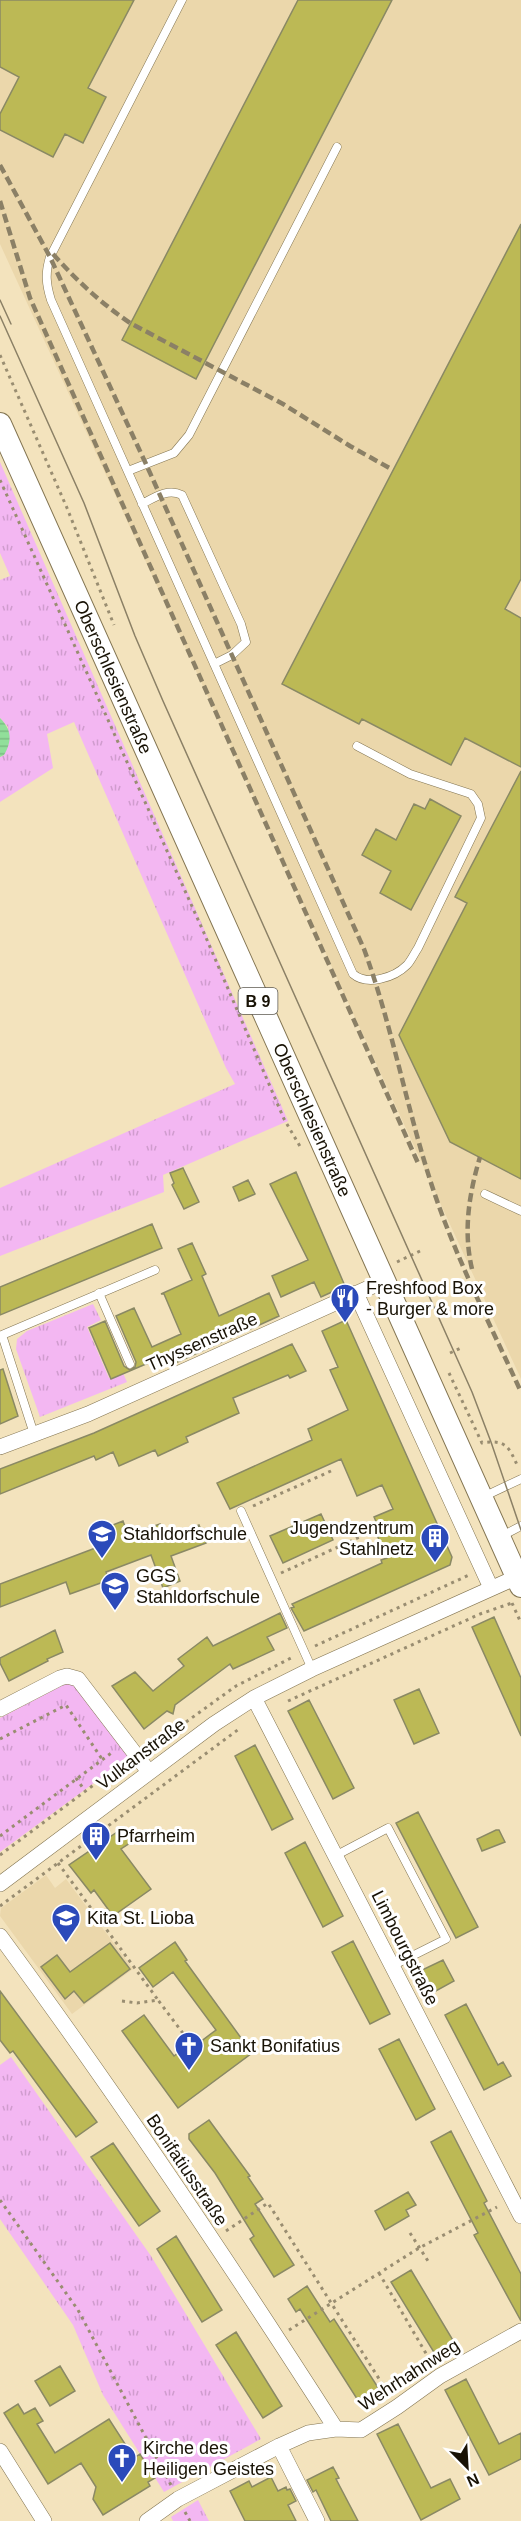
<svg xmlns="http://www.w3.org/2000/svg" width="521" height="2521" font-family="Helvetica,sans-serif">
  <defs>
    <pattern id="grass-tufts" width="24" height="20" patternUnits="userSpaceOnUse" patternTransform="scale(1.5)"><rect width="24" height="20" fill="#f3b7f2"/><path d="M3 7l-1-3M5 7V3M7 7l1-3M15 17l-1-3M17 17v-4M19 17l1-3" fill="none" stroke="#d09cce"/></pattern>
    <pattern id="water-rules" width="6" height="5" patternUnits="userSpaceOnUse" patternTransform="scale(1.5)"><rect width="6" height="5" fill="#91df9a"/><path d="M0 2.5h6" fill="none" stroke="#7cbe83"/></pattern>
  </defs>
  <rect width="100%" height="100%" fill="#f3e3bd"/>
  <path fill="#ebd7ab" d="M0,0H521V1379L0,244Z
    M46,1875L55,1888L66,1879L133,1969L72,2014L0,1916L1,1908Z"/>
  <path fill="url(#grass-tufts)" d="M0,462L288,1121L163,1175L164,1192L0,1256V1188L235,1084L226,1068L74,722L47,734L53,768L0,802V757L4,755L8,727L0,718V580L10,576L0,553Z
    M93,1304L101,1320L87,1327L109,1378L123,1373L127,1382L40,1417L16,1349L17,1339L27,1331Z
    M67,1683L73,1684L127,1753L128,1758L0,1852V1718Z
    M11,2057L151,2256L261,2439L164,2492L103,2395L73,2325L0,2219V2065Z
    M198,2500L209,2521H173L171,2517Z"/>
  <path fill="url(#water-rules)" d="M0,718C12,730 12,741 4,755L0,757Z"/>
  <path fill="#bcb955" stroke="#8a8964" stroke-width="1.5" d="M0,0H134L88,88L106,97L83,143L65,134L53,157L0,130V114L19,77L0,67Z
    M298,0H392L196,379L122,340Z
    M521,224V579L505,609L521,618V767L465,738L451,765L362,719L359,724L282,684Z
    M521,771V1179L450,1142L399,1035L467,903L455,897Z
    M430,799L461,816L411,910L380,893L391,871L362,855L376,829L396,840L414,804L425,809Z
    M183,1168L199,1202L184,1209L172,1185L174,1183L170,1173Z
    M296,1172L345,1286L321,1297L314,1282L281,1297L272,1276L308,1260L270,1184Z
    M248,1180L255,1194L239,1201L233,1187Z
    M152,1224L162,1248L0,1315V1287Z
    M192,1243L206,1274L202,1276L219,1316L269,1293L279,1316L171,1365L167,1355L111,1379L89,1328L105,1321L124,1366L130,1370L135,1367L136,1362L116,1316L134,1308L152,1347L181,1334L164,1294H161L192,1280L178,1249Z
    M346,1320L452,1557L450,1565L304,1631L291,1608L294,1607L292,1604L382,1563L381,1560L387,1558L374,1528L378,1526L374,1517L393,1509L382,1485L357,1496L341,1459L230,1509L217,1483L312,1440L308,1429L348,1410L330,1370L338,1367L322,1331Z
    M292,1344L306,1371L290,1378L288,1375L233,1398L239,1413L186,1437L188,1442L158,1456L155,1450L119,1466L113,1452L96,1460L94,1456L0,1494V1469L94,1433Z
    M3,1369L18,1416L0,1424V1370Z
    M321,1514L333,1540L283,1563L270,1536Z
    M123,1521L128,1535L160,1524L165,1538L199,1525L206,1543L171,1556L180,1581L163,1588L151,1555L106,1572L109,1580L70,1594L66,1582L0,1607V1584L106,1544L100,1530Z
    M280,1613L287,1628L267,1637L274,1650L233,1669L230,1664L175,1705L173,1714L167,1711L144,1729L112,1686L135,1672L153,1691L184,1666L178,1659L207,1637L213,1646Z
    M494,1617L521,1678V1736L472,1627Z
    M55,1630L63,1652L47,1659L48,1661L9,1681L0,1663V1658Z
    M419,1689L439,1733L414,1744L394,1700Z
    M309,1700L354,1788L333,1799L288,1711Z
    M255,1745L293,1819L272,1830L235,1756Z
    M418,1812L478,1927L456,1938L396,1823Z
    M123,1828L133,1841L121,1849L151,1889L113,1916L94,1890L91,1893L69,1865Z
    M496,1830H499L505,1842L482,1851L477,1839Z
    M305,1842L343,1916L323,1927L285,1853Z
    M353,1941L390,2014L370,2024L332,1952Z
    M175,1942L187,1960L185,1961L252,2053L178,2108L122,2031L144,2015L174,2056L188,2045L192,2048L216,2030L173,1972L153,1987L139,1968Z
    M110,1943L130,1969L84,2003L74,1991L65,1999L41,1967L57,1955L70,1972Z
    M443,1960L454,1981L434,1992L422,1970Z
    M0,1991L97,2122L76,2137L13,2051L10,2053L0,2040Z
    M466,2004L498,2065L503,2062L511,2076L484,2090L445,2015Z
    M399,2039L435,2109L416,2120L379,2049Z
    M209,2120L250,2176L248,2177L263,2199L255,2204L294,2265L274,2277L250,2239L254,2236L215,2173L189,2139V2134Z
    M451,2131L487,2201L484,2203L521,2274V2321L474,2235L478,2233L431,2142Z
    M113,2143L160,2211L139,2226L91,2157Z
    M408,2192L416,2205L406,2210L409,2216L385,2230L375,2211Z
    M176,2236L222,2310L202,2322L157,2249Z
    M411,2270L454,2342L435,2354L391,2282Z
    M307,2286L330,2322L334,2319L379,2389L359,2402L300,2309L296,2312L288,2299Z
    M236,2332L282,2406L263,2418L216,2345Z
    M60,2366L75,2391L50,2406L35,2381Z
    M466,2379L499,2444L521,2433V2459L489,2475L445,2390Z
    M18,2404L24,2414L35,2408L43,2421L37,2424L55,2453L109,2419L134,2458L140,2454L155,2478L148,2482L150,2486L103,2515L93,2499L96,2487L81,2463L48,2484L4,2413Z
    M398,2424L431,2488L450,2479L460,2499L421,2520L377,2434Z
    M333,2467L339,2478L336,2479L358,2521H331L316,2490L313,2492L307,2480Z
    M271,2477L278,2491L286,2487L287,2490L290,2489L296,2501L288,2505L296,2521H245L230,2491L249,2481L252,2487Z"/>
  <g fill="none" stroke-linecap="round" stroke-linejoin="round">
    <g stroke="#837552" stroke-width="9">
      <path id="service" d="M182,0L50,257C45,273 46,284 51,300L353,974C367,986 394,978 407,965C411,961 414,954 418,948L481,818L478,804L471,794L410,774L357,746
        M128,471L174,453L189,435L337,147
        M142,504C155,497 168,488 182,495L241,624L246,642L232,655L214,664
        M485,1194L521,1211
        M99,1293L130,1364
        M34,1434L2,1335L155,1270
        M485,1496L521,1479
        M241,1511L312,1669
        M500,1537L521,1526
        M335,1856L388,1828L446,1939L392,1966"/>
    </g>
    <g stroke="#837552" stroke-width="16">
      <path id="minor" d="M356,1293L491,1588
        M0,1447L88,1414L384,1281
        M254,1698L521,2216
        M0,1709L60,1678L67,1676L78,1679L149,1772
        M0,1884L214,1724L254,1698L312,1669L517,1577
        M0,1936C118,2096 229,2262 336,2429
        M0,2451L44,2521
        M147,2521L178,2499L279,2446
        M317,2521L279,2446L308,2433L336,2429L361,2430L397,2407L440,2376L521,2331"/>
    </g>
    <g stroke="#837552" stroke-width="24">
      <path id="primary" d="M0,424L521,1586"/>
    </g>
    <path stroke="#998d71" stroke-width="3" stroke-dasharray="3 4.5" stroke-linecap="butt" d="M0,355L67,508L114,625
      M0,480L204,933L284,1119L301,1148
      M397,1262L420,1251
      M450,1353L463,1347
      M449,1373L482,1443C506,1439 509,1447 518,1467
      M253,1506L331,1471
      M281,1573L362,1536
      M512,1603L521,1623
      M315,1646L469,1575
      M288,1701L480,1614L512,1603
      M186,1722L236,1686L293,1657
      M0,1739L66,1705L102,1759
      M76,1778L85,1791
      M0,1836L114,1751
      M0,1855L123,1763
      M58,1863L158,2000
      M0,1906L239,1729
      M122,2001L137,2003L158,2000L185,2036
      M0,2200L78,2310L171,2485
      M226,2231L268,2203L388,2393
      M410,2233L428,2261
      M379,2273L431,2362
      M289,2330L419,2248L497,2207
      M185,2512L190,2521"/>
    <use href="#service" stroke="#fff" stroke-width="8"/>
    <use href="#minor" stroke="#fff" stroke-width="15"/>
    <use href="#primary" stroke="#fff" stroke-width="22"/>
    <path stroke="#8b8066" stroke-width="1.5" d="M0,300L11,324
      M0,316L84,503L135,636L163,701L472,1392L491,1442L521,1530"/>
    <path stroke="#8b8066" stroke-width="4.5" stroke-dasharray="9 4.5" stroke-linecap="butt" d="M0,165L50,257L146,464L364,949C397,1039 411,1136 446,1225C468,1282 496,1337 521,1392
      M0,201L30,298L418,1163
      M53,254C77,281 101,303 130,323L283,404L350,446L393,470
      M472,1269C463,1231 469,1194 480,1157"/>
  </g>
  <defs>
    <g id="restaurant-pin" transform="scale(1.5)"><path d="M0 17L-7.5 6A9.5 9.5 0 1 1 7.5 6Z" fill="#2b4aba" stroke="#fff"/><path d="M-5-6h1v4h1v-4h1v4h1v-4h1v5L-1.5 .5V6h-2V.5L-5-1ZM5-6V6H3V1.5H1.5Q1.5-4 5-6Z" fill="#fff"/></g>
    <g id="school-pin" transform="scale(1.5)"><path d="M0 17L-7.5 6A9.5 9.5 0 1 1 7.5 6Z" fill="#2b4aba" stroke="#fff"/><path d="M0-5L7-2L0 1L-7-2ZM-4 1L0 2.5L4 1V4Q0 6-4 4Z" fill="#fff"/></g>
    <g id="building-pin" transform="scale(1.5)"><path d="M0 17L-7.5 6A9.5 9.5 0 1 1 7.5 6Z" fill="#2b4aba" stroke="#fff"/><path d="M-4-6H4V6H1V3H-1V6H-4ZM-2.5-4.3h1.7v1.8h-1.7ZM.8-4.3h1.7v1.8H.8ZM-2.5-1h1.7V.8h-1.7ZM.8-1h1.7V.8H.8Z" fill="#fff"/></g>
    <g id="church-pin" transform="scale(1.5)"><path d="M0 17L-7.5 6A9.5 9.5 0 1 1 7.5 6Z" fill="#2b4aba" stroke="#fff"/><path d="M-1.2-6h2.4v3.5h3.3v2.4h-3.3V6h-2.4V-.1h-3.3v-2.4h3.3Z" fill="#fff"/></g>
  </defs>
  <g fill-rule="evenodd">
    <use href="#restaurant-pin" x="345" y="1298"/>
    <use href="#school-pin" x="102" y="1534"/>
    <use href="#building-pin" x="435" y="1538"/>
    <use href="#school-pin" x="115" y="1586"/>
    <use href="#building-pin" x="96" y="1836"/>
    <use href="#school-pin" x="66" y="1918"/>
    <use href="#church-pin" x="189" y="2046"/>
    <use href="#church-pin" x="122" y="2458"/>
  </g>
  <g text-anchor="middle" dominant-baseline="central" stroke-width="6" stroke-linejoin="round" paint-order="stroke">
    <rect fill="#fff" stroke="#5d5950" stroke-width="1.5" x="238.5" y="988" width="39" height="26" rx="4.5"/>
    <g font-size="16" font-weight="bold" fill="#181205">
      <text x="258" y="1001">B 9</text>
    </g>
    <g font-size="18" fill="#181205" stroke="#fff">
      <text transform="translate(113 677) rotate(66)">Oberschlesienstraße</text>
      <text transform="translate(312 1120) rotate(66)">Oberschlesienstraße</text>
      <text transform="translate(202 1342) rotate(-24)">Thyssenstraße</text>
      <text transform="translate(141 1754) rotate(-37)">Vulkanstraße</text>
      <text transform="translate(405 1948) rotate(63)">Limbourgstraße</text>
      <text transform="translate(187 2170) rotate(56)">Bonifatiusstraße</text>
      <text transform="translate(409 2375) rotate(-33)">Wehrhahnweg</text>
    </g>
    <g font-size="18" fill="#181205" stroke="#fff" text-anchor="start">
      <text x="366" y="1288">Freshfood Box<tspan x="366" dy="21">- Burger &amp; more</tspan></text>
      <text x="414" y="1528" text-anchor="end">Jugendzentrum<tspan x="414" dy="21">Stahlnetz</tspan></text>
      <text x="123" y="1534">Stahldorfschule</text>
      <text x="136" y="1576">GGS<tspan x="136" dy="21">Stahldorfschule</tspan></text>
      <text x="117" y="1836">Pfarrheim</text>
      <text x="87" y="1918">Kita St. Lioba</text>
      <text x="210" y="2046">Sankt Bonifatius</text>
      <text x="143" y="2448">Kirche des<tspan x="143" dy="21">Heiligen Geistes</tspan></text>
    </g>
  </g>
  <g transform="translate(467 2467) rotate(156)" stroke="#ffffff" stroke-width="4.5" paint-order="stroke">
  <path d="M0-4.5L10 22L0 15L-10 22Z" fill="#181205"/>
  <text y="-9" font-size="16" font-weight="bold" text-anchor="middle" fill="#181205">N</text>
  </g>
</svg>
